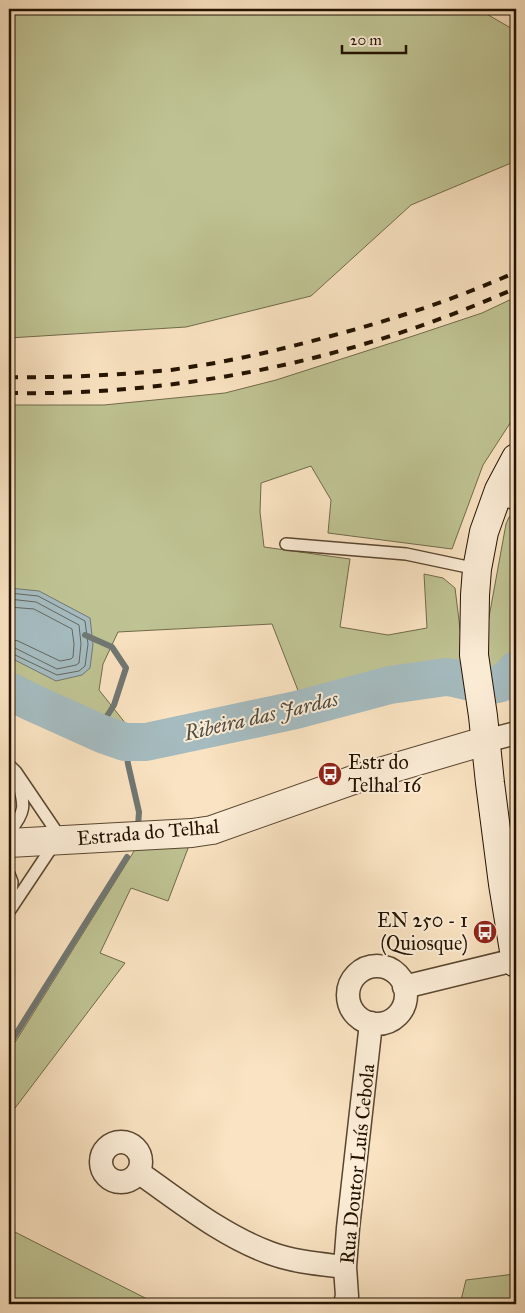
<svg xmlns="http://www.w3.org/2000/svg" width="525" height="1313" font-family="'IM FELL Great Primer',serif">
  <rect width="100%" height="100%" fill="#fae3c2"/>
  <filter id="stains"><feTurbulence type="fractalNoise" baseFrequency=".004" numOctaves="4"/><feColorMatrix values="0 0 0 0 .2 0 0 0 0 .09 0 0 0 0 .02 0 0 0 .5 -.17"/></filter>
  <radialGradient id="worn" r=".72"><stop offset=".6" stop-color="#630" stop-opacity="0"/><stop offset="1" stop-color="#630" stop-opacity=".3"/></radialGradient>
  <path fill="#bfc393" stroke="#716a4a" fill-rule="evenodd" d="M9,9H478L516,31V161L411,205L311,296L186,327L9,338Z
    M516,297V414L483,465L452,549L328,533L331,500L311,466L261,483L260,512L264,547L350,559L340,627L388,635L427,628L424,574L443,578L455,588L468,693L443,686L399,693L144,749L92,737L9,698V405H104L225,393L276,380L413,336L482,313ZM272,624L299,693L147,726L130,729L99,690L103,664L118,632Z
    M516,513V688L492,703L485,654L487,628L506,524L509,517Z
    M141,840L190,843L168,901L131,888L100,953L125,963L9,1116V1052Z
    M9,1229L157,1304H9Z
    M516,1273V1304H460L466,1280L515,1274Z"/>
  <path fill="#a5bbbf" stroke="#717773" d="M9,588L39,591L90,618L93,644L90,668L82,675L56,681L9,657Z"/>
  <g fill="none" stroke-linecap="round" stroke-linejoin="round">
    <path stroke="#646660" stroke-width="1" d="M9,593L38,596L85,621L88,644L85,666L79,671L57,675L13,654L9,653
      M9,599L36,602L79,625L81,644L79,663L76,665L57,669L15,648L9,647
      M9,607L34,609L72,629L74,644L73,657L71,659L60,661L18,641L9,639"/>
    <path stroke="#717773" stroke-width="6" d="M85,635L112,647L126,668L114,705L97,732
      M125,742L128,764L139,812L138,826
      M9,1045L127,857"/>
    <path stroke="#a5bbbf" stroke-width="38" d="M9,691L31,702L102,734L125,742H146L296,710L390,685L446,677C463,678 489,691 505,681C509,678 513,674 516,670"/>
    <g stroke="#594630" stroke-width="14">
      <path id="service" d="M286,544L406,554L477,569
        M9,765L16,772L54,828L56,841L10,910
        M9,832C26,812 25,806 18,781
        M9,874L12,882L10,906"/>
    </g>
    <g stroke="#594630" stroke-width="25">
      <path id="minor" d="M498,494L516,498
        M485,741L516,733
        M348 995a29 29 0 1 1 58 0a29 29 0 1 1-58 0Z
        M404,987L515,960
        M101 1162a20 20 0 1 1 40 0a20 20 0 1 1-40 0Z
        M138,1172C180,1201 221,1235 270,1253C294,1262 320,1264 345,1267
        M345,1304L347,1296L345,1267L348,1228L371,1023"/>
    </g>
    <g stroke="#594630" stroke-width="30">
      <path id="tertiary" d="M9,843L192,833L212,830L356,779L485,741"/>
    </g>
    <g stroke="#231200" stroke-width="30">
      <path id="secondary" d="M516,458L499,490L484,532L477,569L475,595L474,655L483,716L490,783L503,884L516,963"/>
    </g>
    <use href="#service" stroke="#fcedd7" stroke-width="11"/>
    <use href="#minor" stroke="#fcedd7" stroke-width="22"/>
    <use href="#tertiary" stroke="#fcedd7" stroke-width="28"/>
    <use href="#secondary" stroke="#fcedd7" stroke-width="28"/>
    <path stroke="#231200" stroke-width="4" stroke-dasharray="9 9" stroke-linecap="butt" d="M9,377C63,378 117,375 171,370C184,368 196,366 209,364C250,357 290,347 331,336C395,319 456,299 516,272
      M9,393C185,396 356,359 516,288"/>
  </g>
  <defs>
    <g id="bus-disc" transform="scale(1.25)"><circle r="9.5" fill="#8f2418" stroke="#fcedd7"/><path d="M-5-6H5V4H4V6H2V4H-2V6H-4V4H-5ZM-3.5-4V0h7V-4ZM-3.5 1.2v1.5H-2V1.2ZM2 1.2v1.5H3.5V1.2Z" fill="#fff"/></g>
  </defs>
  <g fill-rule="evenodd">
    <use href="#bus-disc" x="330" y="774"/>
    <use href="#bus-disc" x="485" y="932"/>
  </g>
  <g text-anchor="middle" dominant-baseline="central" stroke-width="4" stroke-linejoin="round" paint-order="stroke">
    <g font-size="20" fill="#231200" stroke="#fcedd7" text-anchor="start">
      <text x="348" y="762">Estr do<tspan x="348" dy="23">Telhal 16</tspan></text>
      <text x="468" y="920" text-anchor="end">EN 250 - 1<tspan x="468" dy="23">(Quiosque)</tspan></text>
    </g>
    <g font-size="20" fill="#231200" stroke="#fcedd7">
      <text transform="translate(148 832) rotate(-5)">Estrada do Telhal</text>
      <text transform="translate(357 1164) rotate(-84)">Rua Doutor Luís Cebola</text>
    </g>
    <g font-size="21" font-style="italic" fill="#504d43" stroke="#fcedd7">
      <text transform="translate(261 716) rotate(-13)">Ribeira das Jardas</text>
    </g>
  </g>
  <rect width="525" height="1313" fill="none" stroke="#fae3c2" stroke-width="30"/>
  <rect x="10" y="10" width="505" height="1293" fill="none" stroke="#231200" stroke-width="2.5"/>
  <rect x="15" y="15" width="495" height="1283" fill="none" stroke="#231200"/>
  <path d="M342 45v8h64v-8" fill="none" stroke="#231200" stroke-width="2.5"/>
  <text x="350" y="45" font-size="15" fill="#231200" stroke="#fcedd7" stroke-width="4" paint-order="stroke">20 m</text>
  <rect width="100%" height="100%" filter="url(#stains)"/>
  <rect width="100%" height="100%" fill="url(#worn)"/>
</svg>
